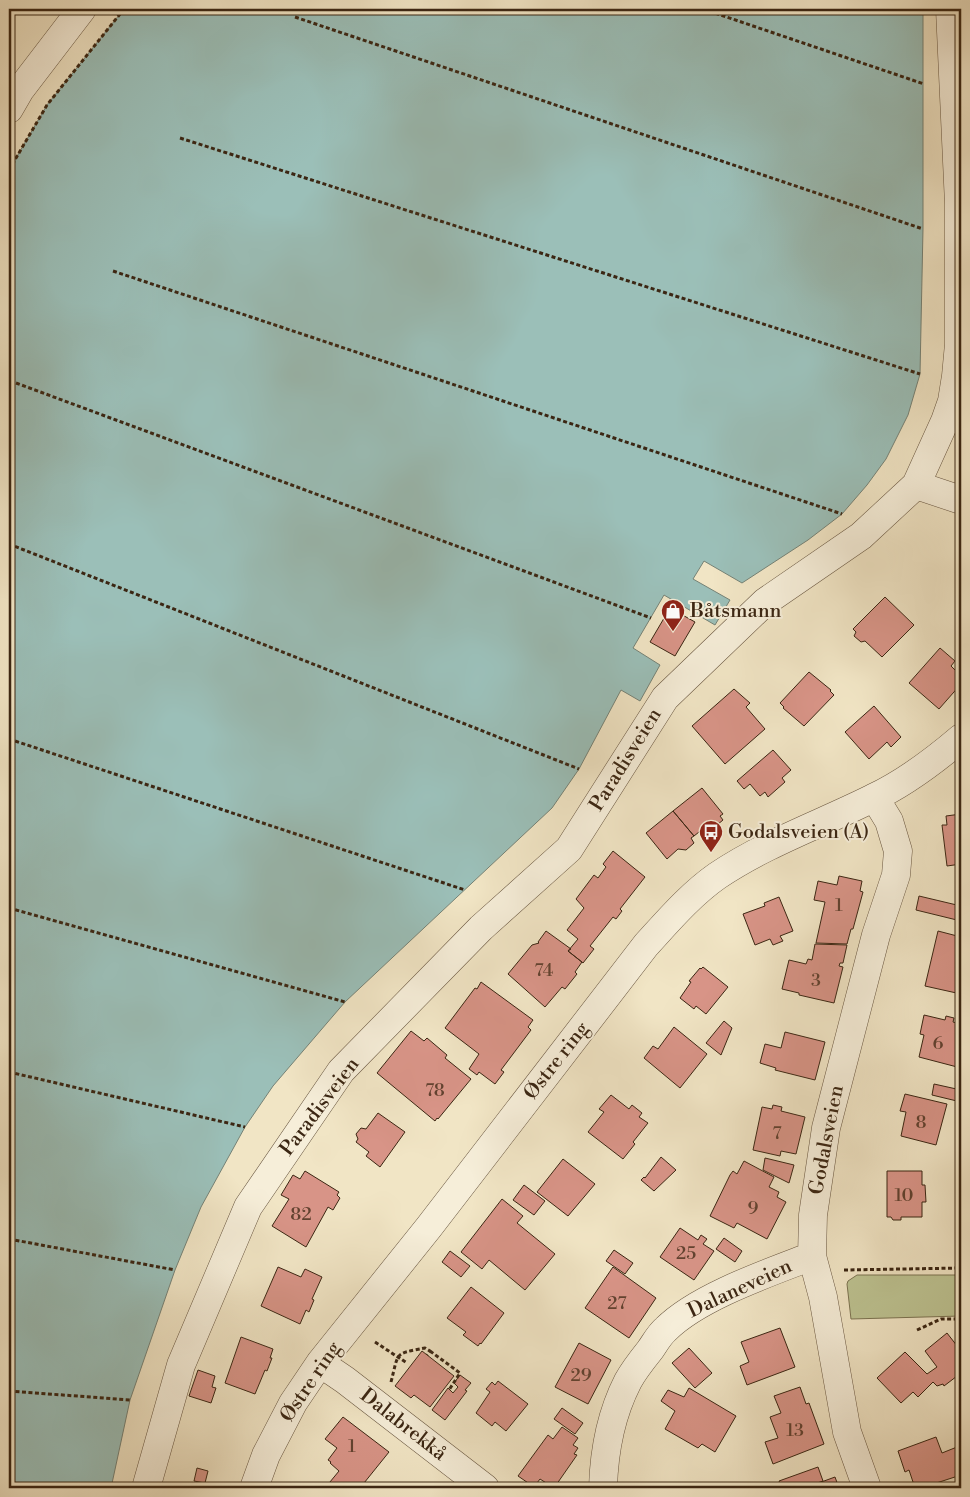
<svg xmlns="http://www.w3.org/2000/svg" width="970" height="1497" font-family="'Libre Bodoni',serif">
  <rect width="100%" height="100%" fill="#f1e5c5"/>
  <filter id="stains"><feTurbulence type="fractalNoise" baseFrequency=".004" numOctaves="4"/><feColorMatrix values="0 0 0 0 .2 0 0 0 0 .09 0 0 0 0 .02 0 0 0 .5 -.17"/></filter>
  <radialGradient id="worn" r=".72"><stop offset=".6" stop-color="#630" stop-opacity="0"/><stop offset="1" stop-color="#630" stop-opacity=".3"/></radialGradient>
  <path fill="#bdc392" stroke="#7c7452" d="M857,1275H961V1316L851,1319L847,1284L848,1281Z"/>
  <path fill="#9bbfb8" stroke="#758276" d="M124,9H912L923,12V229L920,374L908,415L886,459L867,485L842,514L808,540L742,583L704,561L693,579L730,600L715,625L664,595L633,648L660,665L640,701L621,690L579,769L552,808L345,1002L273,1086L245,1127L201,1207L175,1270L130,1400L111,1488H9V170L47,105Z"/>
  <path fill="#d89487" stroke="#3b2613" d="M885,597L914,625L882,657L865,641L861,642L854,636L856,632L853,629Z
    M670,608L695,622L675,656L650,642Z
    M940,648L955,661L951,666L961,676V684L939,709L909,683Z
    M809,672L831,690L830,691L834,695L804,726L783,708L784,707L780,703Z
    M734,689L750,703L746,707L765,729L725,764L692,726Z
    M874,706L901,737L891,747L887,742L869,759L845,732Z
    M773,750L791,770L782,778L785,782L768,797L765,792L760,796L750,784L744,789L737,781Z
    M702,788L723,814L720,816L723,820L717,825L709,824L694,836L673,811Z
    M673,811L694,836L691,838L694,843L686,850L678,849L667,859L646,833Z
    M961,814V864L947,866L942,825H947L946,816Z
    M613,851L645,877L620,909L622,911L616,919L613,917L590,946L594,949L583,963L568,951L578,939L567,930L584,908L576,899L594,875L598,878L606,867L603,864Z
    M839,876L862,881L860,891L863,892L853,929H851L847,944L816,943L825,902L814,900L818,881L837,885Z
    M919,896L961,906V921L916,910Z
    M779,897L793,931L780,936L783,941L773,945L770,939L755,945L743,914L765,906L764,903Z
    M546,931L571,949L568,951L582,962L575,972L577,974L565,989L562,987L545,1007L508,974L532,945L539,943L538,942Z
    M938,931L961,937V994L925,986Z
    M815,944L847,945L843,963H840L839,966L843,967L834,1003L799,995V993L782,989L789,960L806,964L808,959L812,960Z
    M703,967L728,987L706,1014L696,1006L694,1009L680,998L691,982L689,981L700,968L701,969Z
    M481,982L533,1020L528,1027L531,1030L501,1070L504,1072L495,1084L479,1072L477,1075L469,1069L479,1054L445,1028L475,988L477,989Z
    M924,1015L945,1020L946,1016L954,1018L953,1022L961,1024V1068L919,1057L924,1035L920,1034Z
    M724,1021L732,1028L721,1055L706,1043Z
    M674,1027L707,1054L680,1088L644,1058L653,1046L658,1049Z
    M411,1031L424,1041L427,1038L447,1055L445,1058L471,1079L438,1119L437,1118L435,1121L377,1073Z
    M785,1032L825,1042L815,1080L775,1070L776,1068L760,1063L765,1044L781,1048Z
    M934,1084L961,1090V1102L932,1095Z
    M905,1094L947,1104L936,1145L901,1136L906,1112L900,1111Z
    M611,1095L629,1109L632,1105L642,1113L639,1117L648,1123L633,1142L635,1144L623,1159L588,1132L604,1112L599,1109Z
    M773,1105L782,1107L781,1111L805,1117L796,1154L781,1151L780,1156L753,1150L762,1107L772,1109Z
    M378,1113L405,1132L380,1167L366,1156L369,1152L356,1142L358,1139L356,1134L361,1128L366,1129Z
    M661,1157L676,1170L654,1191L641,1180L644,1177L645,1178Z
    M765,1158L794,1165L789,1183L763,1170Z
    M563,1159L595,1184L568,1216L537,1192Z
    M744,1161L774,1177L769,1187L779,1192L777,1197L786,1202L767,1239L737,1223L734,1228L710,1216L730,1175L733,1171L737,1174Z
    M305,1171L339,1192L337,1195L340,1198L333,1210L328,1207L306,1247L272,1226L289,1199L281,1195L293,1175L300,1179Z
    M887,1171H922V1185H925L926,1202H922V1217H901V1220H893L891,1217H887Z
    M524,1185L545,1201L534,1215L513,1200Z
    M502,1199L523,1216L517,1223L555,1254L525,1290L489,1260L482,1269L461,1252Z
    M680,1228L698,1240L701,1235L707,1239L703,1244L714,1251L694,1280L660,1257Z
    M724,1238L742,1251L735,1262L716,1249Z
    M614,1250L633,1263L625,1274L606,1261Z
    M450,1251L470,1266L461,1277L442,1262Z
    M278,1267L301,1277L305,1269L322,1277L312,1299L314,1300L309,1312L306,1310L300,1324L261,1306Z
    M613,1267L656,1298L629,1338L585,1308Z
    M471,1287L504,1313L481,1344L480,1343L478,1346L463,1335L466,1332L447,1318Z
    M780,1328L795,1367L747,1385L740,1366L749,1362L741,1342Z
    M947,1333L961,1351V1359L958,1364L961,1368V1373L944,1386L943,1384L937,1386L933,1382L918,1397L913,1392L901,1403L877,1378L905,1352L927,1374L937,1367L925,1351Z
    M241,1337L273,1349L270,1358H272L267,1371L265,1370L255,1394L225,1383Z
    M579,1343L611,1360L588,1404L555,1387Z
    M689,1348L712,1373L695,1388L672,1363Z
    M422,1351L454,1376L430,1407L414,1395L411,1398L395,1386Z
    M198,1370L215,1376L212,1387L216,1388L211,1403L189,1396Z
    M460,1375L471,1383L465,1390L467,1391L445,1420L432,1410L448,1388L453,1393L458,1387L454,1383Z
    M498,1381L528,1404L506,1431L495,1422L492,1426L476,1413L490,1392L486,1389L492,1382L495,1385Z
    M800,1387L806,1404L809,1403L824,1444L773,1464L765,1442L778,1438L770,1417L781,1413L774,1396Z
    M689,1388L736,1416L715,1452L702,1444L698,1448L665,1429L675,1411L661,1401L668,1390L684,1397Z
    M562,1408L583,1423L575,1434L554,1419Z
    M343,1417L389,1452L360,1488H325L339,1471L330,1463L331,1462L328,1460L337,1448L325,1439Z
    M562,1427L578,1438L573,1445L578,1448L574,1454L577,1455L554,1488L540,1479L534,1487L518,1476L548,1435L553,1439Z
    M936,1437L942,1453L957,1447L961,1459V1475L921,1488H915L909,1470L905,1472L898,1451Z
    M818,1467L823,1481L803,1488H782L779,1481Z
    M197,1468L208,1471L205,1483L194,1481Z
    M835,1477L839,1488H805Z
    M695,1483V1488H655L654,1486Z"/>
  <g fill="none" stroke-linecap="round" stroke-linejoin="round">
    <g stroke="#685640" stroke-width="29">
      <path id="minor" d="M9,109L20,90L82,9
        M916,485L961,500
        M320,1363L345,1380L485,1488
        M146,1488L181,1365L248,1207L341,1071L481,928L569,849L665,698L765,602L861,536L916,485L945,421L952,401L956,376L959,344V204L950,9
        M254,1488L266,1455L293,1403L320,1363L429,1227L646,945C668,921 690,895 717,876C766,843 821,824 873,798C905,783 934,761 961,738
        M603,1488C604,1452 611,1414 628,1381C634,1370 642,1360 650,1350C655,1343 659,1335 666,1329C698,1297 768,1273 812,1256
        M867,1488L847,1432L823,1297L812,1256L813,1215L826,1128L876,935L896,875L898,851L889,821L875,798"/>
    </g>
    <path stroke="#3b2613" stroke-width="3" stroke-dasharray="4 2.5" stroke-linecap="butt" d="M703,9L924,84
      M295,17L923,229
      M180,138L920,374
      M9,170L47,105L124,9
      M113,271L842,514
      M16,383L651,618
      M9,544L579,769
      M9,739L465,890
      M9,908L345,1002
      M9,1072L245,1127
      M9,1239L175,1270
      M844,1270L961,1268
      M917,1330L941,1319H961
      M375,1342L407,1363
      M430,1351L460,1373L449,1390
      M391,1382C399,1351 394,1354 425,1348L430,1351L427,1355
      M9,1391L130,1400"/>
    <use href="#minor" stroke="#f6eed9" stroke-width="28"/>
  </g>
  <defs>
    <g id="shop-pin" transform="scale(1.25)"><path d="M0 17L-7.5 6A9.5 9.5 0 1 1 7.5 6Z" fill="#8f2418" stroke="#f6eed9"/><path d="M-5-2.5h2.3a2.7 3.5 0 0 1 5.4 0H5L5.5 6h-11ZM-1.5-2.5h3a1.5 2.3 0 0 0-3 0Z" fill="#fff"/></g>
    <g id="bus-pin" transform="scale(1.25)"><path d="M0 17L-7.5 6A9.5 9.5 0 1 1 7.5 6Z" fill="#8f2418" stroke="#f6eed9"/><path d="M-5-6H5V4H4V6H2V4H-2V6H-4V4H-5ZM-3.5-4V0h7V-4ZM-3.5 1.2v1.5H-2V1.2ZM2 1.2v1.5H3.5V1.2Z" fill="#fff"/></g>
  </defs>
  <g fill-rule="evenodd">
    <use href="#shop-pin" x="673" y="611"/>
    <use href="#bus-pin" x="711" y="832"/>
  </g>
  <g text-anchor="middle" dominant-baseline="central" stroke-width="4" stroke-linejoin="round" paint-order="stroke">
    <g font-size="18" fill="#624230">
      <text x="839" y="905">1</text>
      <text x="544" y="970">74</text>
      <text x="816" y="980">3</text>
      <text x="938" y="1043">6</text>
      <text x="435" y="1090">78</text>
      <text x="921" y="1122">8</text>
      <text x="777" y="1133">7</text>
      <text x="904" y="1195">10</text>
      <text x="753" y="1208">9</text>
      <text x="301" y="1214">82</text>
      <text x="686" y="1253">25</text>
      <text x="617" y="1303">27</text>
      <text x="581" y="1375">29</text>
      <text x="795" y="1430">13</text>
      <text x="352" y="1446">1</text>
    </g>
    <g font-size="20" fill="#3b2613" stroke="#f6eed9" text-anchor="start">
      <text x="690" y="611">Båtsmann</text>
      <text x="728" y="832">Godalsveien (A)</text>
    </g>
    <g font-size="20" fill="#3b2613" stroke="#f6eed9">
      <text transform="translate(626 760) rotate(-58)">Paradisveien</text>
      <text transform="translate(557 1061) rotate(-52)">Østre ring</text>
      <text transform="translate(320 1107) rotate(-53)">Paradisveien</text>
      <text transform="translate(827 1140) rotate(-79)">Godalsveien</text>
      <text transform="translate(740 1289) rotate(-25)">Dalaneveien</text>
      <text transform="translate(311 1382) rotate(-56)">Østre ring</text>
      <text transform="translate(403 1425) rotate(38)">Dalabrekkå</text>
    </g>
  </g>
  <rect width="970" height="1497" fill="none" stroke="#f1e5c5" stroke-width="30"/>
  <rect x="10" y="10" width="950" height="1477" fill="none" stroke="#3b2613" stroke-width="2.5"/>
  <rect x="15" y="15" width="940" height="1467" fill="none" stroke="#3b2613"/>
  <rect width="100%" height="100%" filter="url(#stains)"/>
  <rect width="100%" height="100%" fill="url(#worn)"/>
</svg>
